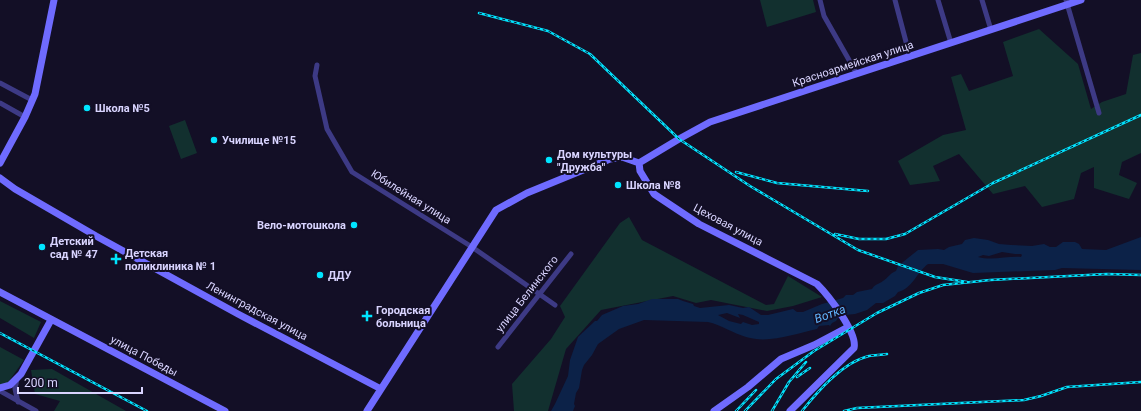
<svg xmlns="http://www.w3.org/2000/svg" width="1141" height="411" font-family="Roboto,sans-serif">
  <rect width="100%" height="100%" fill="#130f26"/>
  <path fill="#12302f" d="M760,0H813L816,12L767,27Z
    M1039,29L1078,64L1091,109L1102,102L1126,94L1133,55L1141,53V153L1122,162L1119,175L1137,183L1129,199L1094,188V167L1081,173L1074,199L1042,207L1025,186L993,194L959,154L933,166L940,181L910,185L898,161L943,135L966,130L951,77L961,74L969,91L1013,76L1003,42Z
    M185,120L197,153L181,159L169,126Z
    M629,217L642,240L766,305L774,304L788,276L822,297L793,306L767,311L711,300L696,303L673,296L601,310L566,349L548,411H514L512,384L551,339L565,317L560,306L620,223Z
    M0,301L41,322L34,338L0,318Z
    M0,347L24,360L4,388L0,386Z
    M51,369H52L126,411H54L60,401L35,394L31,370Z"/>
  <path fill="#0c2248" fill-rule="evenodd" d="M1141,237V270L1062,268L1055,270L973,273L943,264H928C917,272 912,289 898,292L895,296L883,303H876L867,310L855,314L845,315L838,318L836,321L832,323L830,326L829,325L819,326L817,329C794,334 769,344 746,337C733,333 721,325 708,322L644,320L619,329L598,344L592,355L584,365L582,370L579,388L576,393L574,404L575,406L573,411H551L555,404L568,376L570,360L578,337L595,321H597L602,315L623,306L638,304L652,299H678L683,301L693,304L694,306L700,308L729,305L743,308L749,307L761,315H768L793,309L797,312H803L822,304L843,298L846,295H853L857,292L872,289C876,283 878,285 883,281C888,278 890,273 896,271L898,266L918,250L938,249L944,250L949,247L962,244L965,240L974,238L988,240L999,244L1011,245L1032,246L1044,244L1050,247H1056L1063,242H1075L1079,244L1082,249L1106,250ZM1002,252L1015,254H1021L1022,255L1021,257C1007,256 992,261 978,257L983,255L989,256ZM727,313L740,318L738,314L743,315L759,322V324L752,325L743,322L741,324L729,321L718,315Z"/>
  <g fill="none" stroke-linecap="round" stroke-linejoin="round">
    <path stroke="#3d3a85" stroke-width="5" d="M820,0L824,16L857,74
      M895,0L910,57
      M938,0L951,43
      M982,0L991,30
      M1066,0L1099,113
      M317,65L315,76L327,129L352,172L472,247L555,305
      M0,83L32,100
      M0,103L25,117
      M498,347L571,254
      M17,379L15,389L18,402
      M0,391L36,411"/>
    <path stroke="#6f6bff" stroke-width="7" d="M0,163L25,117L35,94L54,0
      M639,163L679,139L710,122L1081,0
      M639,163L640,171L654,194L699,224L817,284C828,295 858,333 854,348L790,411
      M0,178L15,189L96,236L238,314L381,389
      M0,292L225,411
      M0,388L10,385L21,374L51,320
      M367,411L496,210L527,193L610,159L622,157L639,163
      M714,411L748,387L781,359L814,345L848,327"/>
    <g stroke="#00e5ff" stroke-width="2.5">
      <path id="rail" d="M479,13L548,31L590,54L679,139L750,186L858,250L935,277L967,282
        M736,172L777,183L868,191
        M835,234L859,239H886L905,234L993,183L1141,115
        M0,333L147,411
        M797,377L810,368
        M736,411L756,390
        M745,411L776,379L814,351L877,313L919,293L943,285L990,280L1107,274L1141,275
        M772,411L789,382L806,362
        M802,411C818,391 843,362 869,356C875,355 881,355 887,354
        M844,411L857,408L1024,400L1041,396L1067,387L1141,382"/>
    </g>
    <use href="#rail" stroke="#130f26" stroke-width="1" stroke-dasharray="3" stroke-linecap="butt"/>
  </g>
  <g fill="#00e5ff" stroke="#130f26" stroke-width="1.5">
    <circle cx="87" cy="108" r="4"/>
    <circle cx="214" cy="140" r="4"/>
    <circle cx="549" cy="160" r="4"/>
    <circle cx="618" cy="185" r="4"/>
    <circle cx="354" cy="225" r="4"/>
    <circle cx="42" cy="247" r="4"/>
    <path d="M114 253h4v4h4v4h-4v4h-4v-4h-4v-4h4z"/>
    <circle cx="320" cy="275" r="4"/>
    <path d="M365 310h4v4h4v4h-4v4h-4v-4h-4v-4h4z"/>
  </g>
  <g text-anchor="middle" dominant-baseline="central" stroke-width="4" stroke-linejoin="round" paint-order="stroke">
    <g font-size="11" fill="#d9d4ff" stroke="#130f26">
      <text transform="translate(853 64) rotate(-18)">Красноармейская улица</text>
      <text transform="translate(411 197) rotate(32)">Юбилейная улица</text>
      <text transform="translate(728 225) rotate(28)">Цеховая улица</text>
      <text transform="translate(527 294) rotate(-52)">улица Белинского</text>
      <text transform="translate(257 311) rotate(28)">Ленинградская улица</text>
      <text transform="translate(144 356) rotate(28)">улица Победы</text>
    </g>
    <g font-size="11" font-weight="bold" fill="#d9d4ff" stroke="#130f26" text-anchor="start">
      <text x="95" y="108">Школа №5</text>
      <text x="222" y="140">Училище №15</text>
      <text x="557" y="154">Дом культуры<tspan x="557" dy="13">"Дружба"</tspan></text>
      <text x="626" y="185">Школа №8</text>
      <text x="346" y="225" text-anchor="end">Вело-мотошкола</text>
      <text x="50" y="241">Детский<tspan x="50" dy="13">сад № 47</tspan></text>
      <text x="125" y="253">Детская<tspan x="125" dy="13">поликлиника № 1</tspan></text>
      <text x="328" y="275">ДДУ</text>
      <text x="376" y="310">Городская<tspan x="376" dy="13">больница</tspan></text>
    </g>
    <g font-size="12" font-style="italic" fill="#62b6ff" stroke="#130f26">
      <text transform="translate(830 314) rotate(-20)">Вотка</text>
    </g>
  </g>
  <path d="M18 387v6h124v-6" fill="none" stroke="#d9d4ff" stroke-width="2"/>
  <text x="24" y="387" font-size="12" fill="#d9d4ff" stroke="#130f26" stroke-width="3" paint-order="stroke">200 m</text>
</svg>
